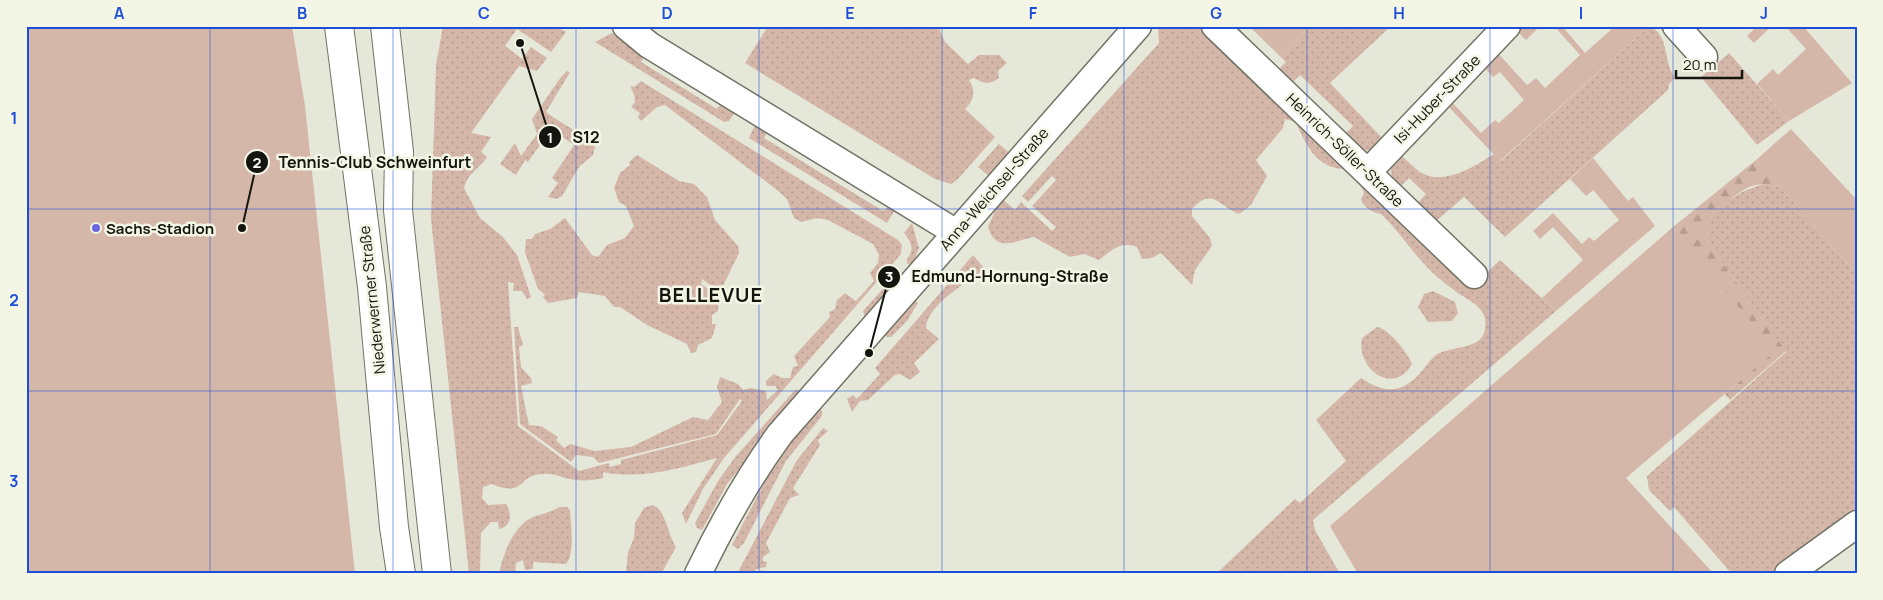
<svg xmlns="http://www.w3.org/2000/svg" width="1883" height="600" font-family="Manrope,sans-serif">
  <defs>
    <pattern id="grass-dots" width="8" height="8" patternUnits="userSpaceOnUse" patternTransform="scale(1.25)"><rect width="8" height="8" fill="#d5b7a9"/><path d="M2 2h.1M6 6h.1" fill="none" stroke="#b69c90" stroke-width="1.8" stroke-linecap="round"/></pattern>
    <pattern id="forest-firs" width="22" height="20" patternUnits="userSpaceOnUse" patternTransform="scale(1.25)"><rect width="22" height="20" fill="#d5b7a9"/><path d="M5 1l3.5 6h-7zM16 11l3.5 6h-7z" fill="#b69c90"/></pattern>
  </defs>
  <rect width="100%" height="100%" fill="#e5e8d8"/>
  <path fill="url(#grass-dots)" d="M443,26H555L566,32L551,52L517,29L505,46L522,59L531,47L547,58L537,71L519,66L471,133L491,137L481,152L487,157C479,169 468,173 464,188L480,218L503,237L517,255L531,297L527,299L522,291H513L514,283L508,282L518,426L579,471L609,463L610,467L621,464V460L717,435L742,401L740,399L716,434L599,463L593,457L576,455L571,462L520,424L514,327H518L523,345L519,347L521,367L531,378L532,383L521,386L529,425L541,426L558,437L556,440L564,448L570,444L595,451L631,447L693,417L708,420L722,402L717,387L720,377L738,384L743,390L751,388L766,391L767,400L778,390L775,386H766V381L774,374L782,378H790L793,367L798,366L794,356L830,317L829,312L835,309L837,300L845,293L856,301L874,281L870,273L878,263L879,255L873,244L828,220L817,218L801,222L794,218L787,199L777,190L665,105L657,107L641,121L638,117L640,113L631,107L635,102L634,94L630,86L634,87L641,81L898,240L902,245L901,254L724,458L703,489L686,524L682,513L717,458C680,468 642,480 603,472V478C594,480 585,481 576,480C565,479 553,472 541,474C517,476 525,498 492,484L483,487L482,498L488,505L506,504C512,514 512,526 499,529L498,522H491L481,533L480,574H469L431,219L436,65Z
    M768,26H938L945,42L968,64L979,55H999L1007,63L998,71L999,78C989,85 984,84 974,78L969,80C976,90 974,101 965,109L995,137L957,180L951,184L935,179L745,63Z
    M1158,26H1206L1348,166L1343,169C1317,168 1305,144 1296,122L1285,119L1283,128L1256,160L1267,176L1251,205L1239,214C1219,207 1213,186 1192,209V216L1210,238L1212,246L1195,270L1192,285L1161,253L1152,258L1142,259L1137,247C1120,241 1112,250 1099,260L1084,254L1070,257L1034,237C1014,241 996,253 988,227L1001,198L1015,210L1021,202L1052,231L1056,227L1032,206L1056,180L1052,176L1028,202L1022,196L1159,43Z
    M1249,26H1254L1283,55L1311,26H1391L1330,83L1384,140C1364,157 1362,152 1342,137L1353,126L1300,75L1289,86L1276,72L1286,62Z
    M1649,26C1670,34 1663,63 1675,78L1669,84L1668,90L1505,237L1464,197L1436,221L1416,205L1426,194L1409,178L1399,188C1389,175 1388,167 1399,154C1406,159 1413,167 1420,172C1443,187 1475,166 1494,154L1501,161Z
    M612,33L645,55L641,62L717,109L722,102L736,111L729,121L724,122L595,42Z
    M1729,53L1789,121L1757,145L1701,77Z
    M567,71L570,72L546,112C562,125 582,132 595,147L593,155L579,167L562,196L556,199L548,197L558,183L552,178L574,145L551,129L528,162L525,160L516,175L500,164L515,143L521,156L537,134L532,119L561,77Z
    M756,123L768,131L764,138L883,211L890,206L895,210L887,223L749,138Z
    M999,144L1011,154L991,178L978,167Z
    M637,155L679,181L694,184L707,197L715,220L738,246L739,253L720,292L702,279L701,284L719,296L718,311L712,315V324H716L712,338L698,345L696,352L691,353L687,344L647,325L620,307H614L605,296L579,292L577,298L548,303L543,297L545,294L538,289L525,252L526,239H532L535,234L550,229L565,218L592,255L598,257L607,245L625,238L634,226L626,206L619,202L614,188L620,173L630,165L629,162Z
    M1362,179L1471,288L1500,260L1556,311L1313,520L1315,530L1340,574H1216L1295,499L1300,503L1346,461L1316,420L1361,378C1385,394 1402,394 1421,372C1426,367 1430,359 1436,355C1453,344 1490,352 1485,319C1483,305 1464,298 1455,291C1445,283 1434,275 1426,266C1410,249 1398,230 1381,214C1373,213 1363,207 1361,199L1364,193L1359,182Z
    M1766,184L1780,187L1857,274V514L1776,574H1732L1674,507L1670,511L1649,490L1647,476L1786,352L1709,244C1707,235 1706,225 1711,217C1722,201 1748,187 1766,184Z
    M912,223L919,248L912,266L907,263V259C915,250 911,241 904,233Z
    M973,255L985,269C968,281 926,306 926,328L939,339L914,363L920,372L910,380L900,374L895,375L868,400L860,401L852,412L847,399L853,395L857,399L880,374L875,368Z
    M890,281L897,284L865,317L863,311Z
    M1433,291L1455,302L1458,313L1452,321L1428,322L1418,307L1424,294Z
    M913,298L918,303L907,321L891,337H887L883,333Z
    M1377,327C1388,328 1409,354 1412,364C1394,396 1356,370 1362,338Z
    M796,389L802,394L727,484L702,530L697,528L695,523L718,481L736,456Z
    M817,407L822,411V416L786,461L744,543L738,549L732,545L774,464Z
    M823,428L828,431L818,440L820,445L793,488L799,495L790,498L766,543L770,552L763,557V561L767,562L766,567L756,569L755,573L763,570L768,574H737L797,460Z
    M652,505C666,509 667,533 676,547L661,574H626L628,552L634,538L635,523L644,508Z
    M560,507H567L570,510C571,525 575,553 566,564L533,562V569L525,570L523,560L516,563L515,574H499C503,554 513,526 533,517C542,514 551,512 560,507Z"/>
  <path fill="url(#forest-firs)" d="M1756,160L1780,187C1771,185 1761,183 1752,186C1742,189 1717,208 1711,217C1706,226 1707,235 1709,244L1786,351L1730,400L1725,394L1774,351L1673,227Z"/>
  <path fill="#d5b7a9" d="M26,26H292L305,106L355,574H26Z
    M1254,26H1311L1283,55Z
    M1521,26H1540L1526,40L1517,31Z
    M1554,26H1562L1585,53L1615,26H1649L1500,161L1445,103L1449,99L1481,133L1495,120L1499,123L1524,100L1500,72L1493,77L1482,65L1496,51L1527,85L1536,78L1545,88L1580,55Z
    M1757,26H1772L1754,43L1747,36Z
    M1785,26H1803L1852,83L1789,121L1757,84L1773,69L1778,75L1806,49Z
    M1791,129L1857,200V274L1756,160Z
    M1593,158L1628,201L1633,197L1655,226L1556,311L1542,298L1583,260L1553,227L1540,239L1533,231L1553,213L1582,244L1589,237L1594,241L1619,220L1593,190L1586,196L1570,179Z
    M1673,227L1775,351L1626,478L1714,574H1358L1330,526Z"/>
  <g fill="none" stroke-linecap="round" stroke-linejoin="round">
    <g stroke="#717365" stroke-width="29">
      <path id="minor" d="M626,26L649,45L955,232
        M1215,26L1474,275
        M1676,26L1704,57
        M1368,172L1507,26
        M698,574C722,524 748,478 780,434L1138,26
        M1788,574L1857,524"/>
    </g>
    <g stroke="#717365" stroke-width="30">
      <path id="major" d="M339,26L372,287L394,527L401,574
        M385,26L399,152L398,210L437,574"/>
    </g>
    <use href="#minor" stroke="#fff" stroke-width="26"/>
    <use href="#major" stroke="#fff" stroke-width="28"/>
  </g>
  <path fill="none" stroke="#1d4ed8" stroke-width="1" stroke-opacity="0.55" d="M210,26V574M393,26V574M576,26V574M759,26V574M942,26V574M1124,26V574M1307,26V574M1490,26V574M1673,26V574M26,209H1857M26,391H1857"/>
  <circle fill="#6c66e0" stroke="#f3f5e5" stroke-width="2" cx="96" cy="228" r="5"/>
  <g text-anchor="middle" dominant-baseline="central" stroke-width="5" stroke-linejoin="round" paint-order="stroke">
    <g font-size="15" fill="#14150f" stroke="#f3f5e5">
      <text transform="translate(1437 99) rotate(-46)">Isi-Huber-Straße</text>
      <text transform="translate(1345 150) rotate(44)">Heinrich-Söller-Straße</text>
      <text transform="translate(994 189) rotate(-49)">Anna-Weichsel-Straße</text>
      <text transform="translate(372 300) rotate(-96)">Niederwerrner Straße</text>
    </g>
    <g font-size="15" font-weight="bold" fill="#14150f" stroke="#f3f5e5" text-anchor="start">
      <text x="106" y="228">Sachs-Stadion</text>
    </g>
    <g font-size="20" font-weight="bold" letter-spacing="1" fill="#14150f" stroke="#f3f5e5">
      <text x="711" y="294">BELLEVUE</text>
    </g>
  </g>
  <path fill="none" stroke="#14150f" stroke-width="2" d="M520 43L550 137M242 228L257 162M869 353L889 277"/>
  <g fill="#14150f" stroke="#f3f5e5" stroke-width="2">
    <circle cx="520" cy="43" r="5"/>
    <circle cx="242" cy="228" r="5"/>
    <circle cx="869" cy="353" r="5"/>
    <circle cx="550" cy="137" r="12"/>
    <circle cx="257" cy="162" r="12"/>
    <circle cx="889" cy="277" r="12"/>
  </g>
  <g font-size="15" text-anchor="middle" font-weight="bold" fill="#fff">
    <text x="550" y="143">1</text>
    <text x="257" y="168">2</text>
    <text x="889" y="282">3</text>
  </g>
  <g font-size="16" text-anchor="middle" font-weight="bold" fill="#14150f" stroke="#f3f5e5" stroke-width="5" stroke-linejoin="round" paint-order="stroke">
    <text x="586" y="143">S12</text>
    <text x="375" y="168">Tennis-Club Schweinfurt</text>
    <text x="1010" y="282">Edmund-Hornung-Straße</text>
  </g>
  <rect width="1883" height="600" fill="none" stroke="#f3f5e5" stroke-width="55"/>
  <path d="M1676 70v8h66v-8" fill="none" stroke="#14150f" stroke-width="2.5"/>
  <text x="1683" y="70" font-size="15" fill="#14150f" stroke="#f3f5e5" stroke-width="4" paint-order="stroke">20 m</text>
  <rect x="28" y="28" width="1828" height="544" fill="none" stroke="#1d4ed8" stroke-width="2"/>
  <g font-size="16" text-anchor="middle" font-weight="bold" fill="#1d4ed8">
    <text x="119" y="19">A</text>
    <text x="302" y="19">B</text>
    <text x="484" y="19">C</text>
    <text x="667" y="19">D</text>
    <text x="850" y="19">E</text>
    <text x="1033" y="19">F</text>
    <text x="1216" y="19">G</text>
    <text x="1399" y="19">H</text>
    <text x="1581" y="19">I</text>
    <text x="1764" y="19">J</text>
    <text x="14" y="124">1</text>
    <text x="14" y="306">2</text>
    <text x="14" y="487">3</text>
  </g>
</svg>
